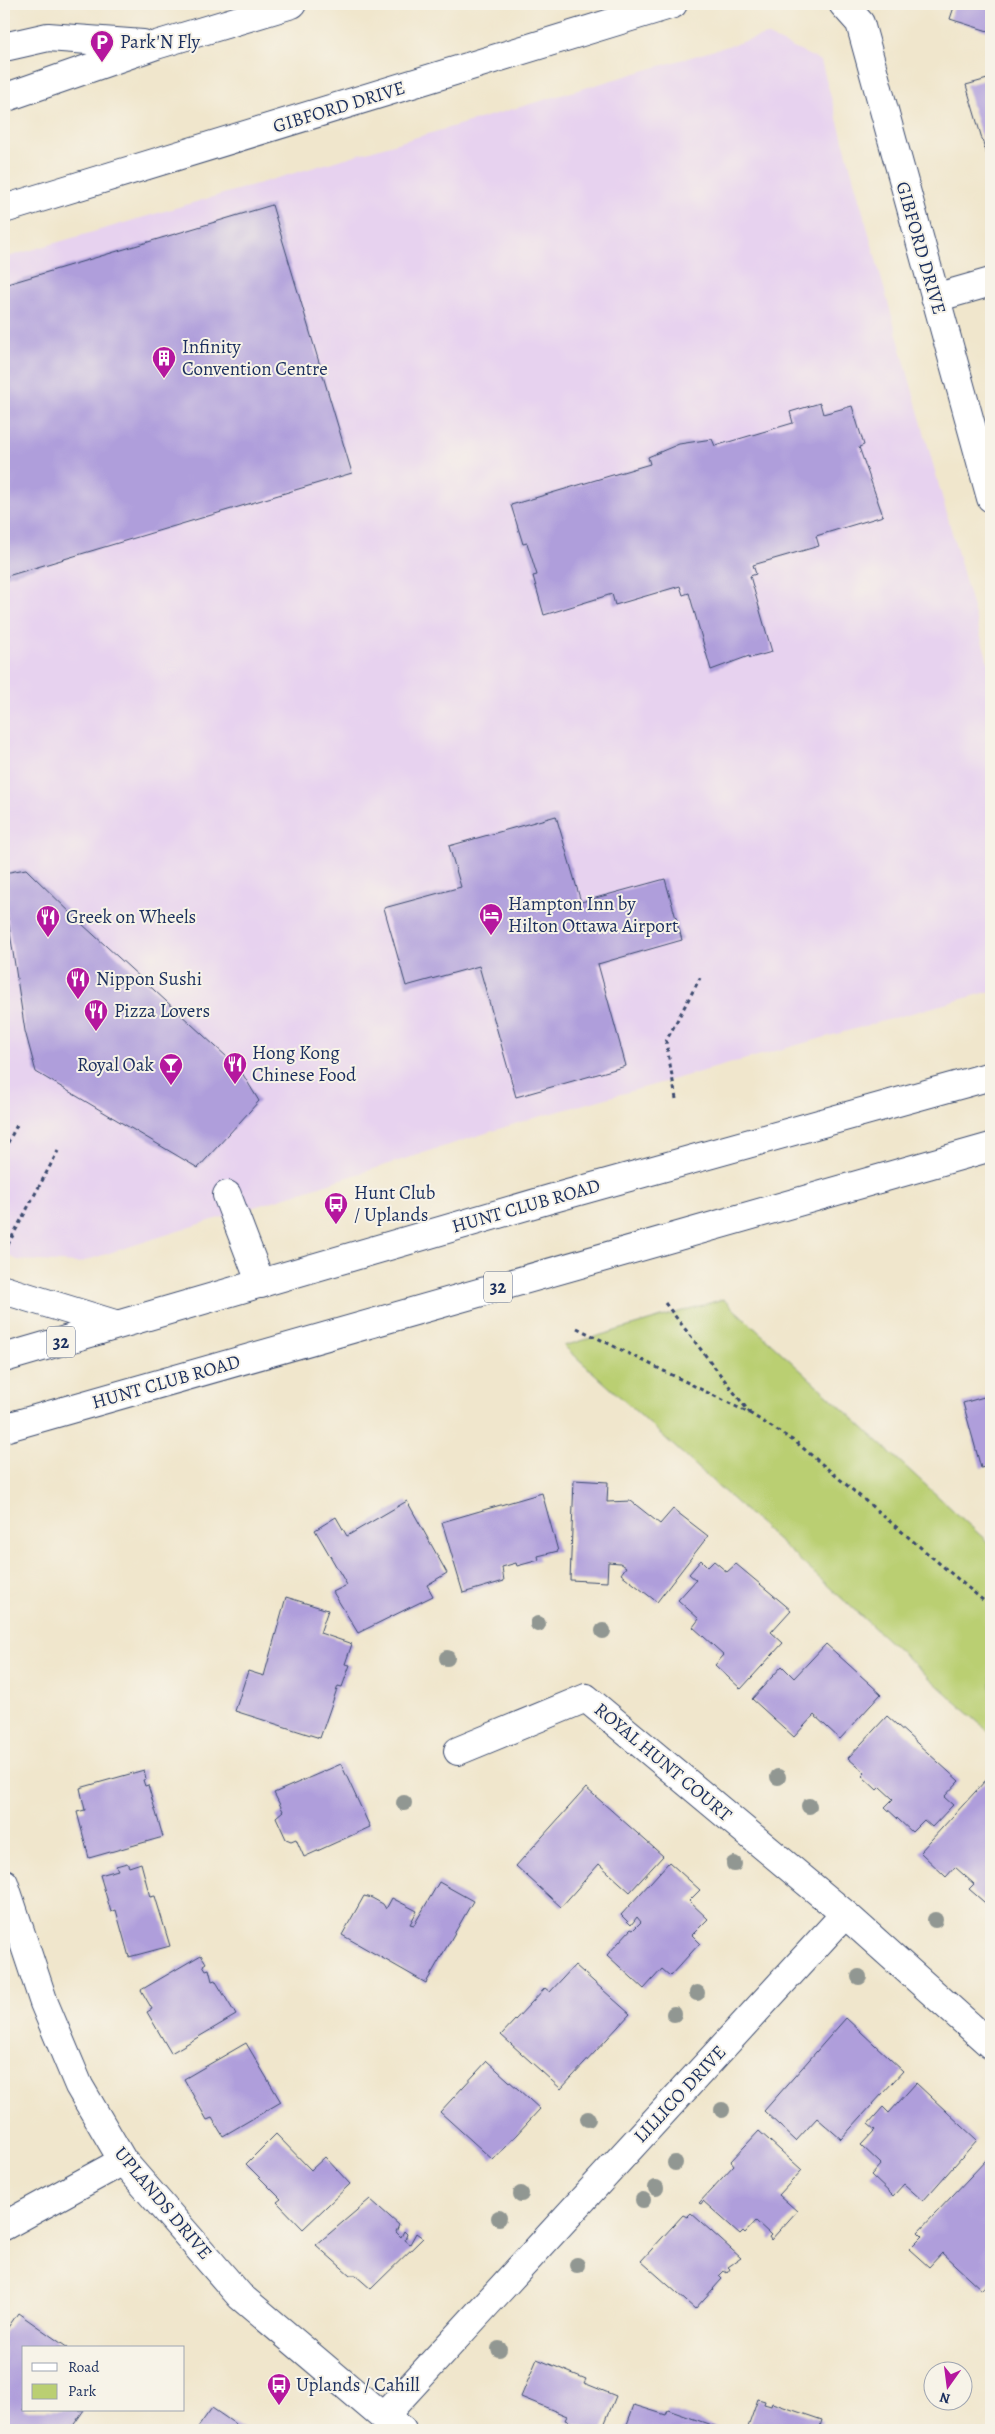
<svg xmlns="http://www.w3.org/2000/svg" width="995" height="2434" font-family="Alegreya,serif">
  <rect width="100%" height="100%" fill="#f7f3e8"/>
  <filter id="ink" filterUnits="userSpaceOnUse"><feTurbulence type="fractalNoise" baseFrequency=".02" numOctaves="2"/><feDisplacementMap in="SourceGraphic" scale="10" xChannelSelector="R" yChannelSelector="G"/><feConvolveMatrix kernelMatrix="1 2 1 2 8 2 1 2 1" color-interpolation-filters="sRGB"/></filter>
  <filter id="wash" filterUnits="userSpaceOnUse"><feTurbulence type="fractalNoise" baseFrequency=".0096" numOctaves="4" result="noise"/><feDisplacementMap in="SourceGraphic" scale="20" xChannelSelector="R" yChannelSelector="G"/><feGaussianBlur stdDeviation="1.12" result="paint"/><feColorMatrix in="noise" values="0 0 0 0 0 0 0 0 0 0 0 0 0 0 0 0 0 1.4 0 .05"/><feComposite in="paint" operator="in"/></filter>
  <g filter="url(#wash)">
    <rect width="100%" height="100%" fill="#f0e6cc"/>
    <path fill="#e7d2ef" d="M766,35L821,61L991,673V991L524,1121L78,1263L17,1260L4,1252V645L9,638L4,634V258Z"/>
    <path fill="#bacf72" stroke="#6a7f68" d="M723,1299L991,1545V1734L564,1346Z"/>
    <g id="blocks">
      <path fill="#af9edb" d="M955,4H991V32L950,19Z
        M991,78V169L966,85Z
        M272,205L352,473L4,577V285Z
        M820,403L823,414L852,406L864,445L859,447L883,516L816,536L819,546L753,565L756,574L750,576L772,652L750,658L749,656L711,670L689,593L683,595L680,586L615,605L612,594L544,615L533,576L537,575L527,543L523,544L511,505L650,464L648,457L679,444L712,439L715,446L793,423L790,412Z
        M556,816L581,902L665,879L682,940L598,964L626,1066L516,1097L479,966L406,986L384,908L461,887L449,846Z
        M26,869L82,924L239,1068L259,1101L198,1168L36,1072L25,1031L4,893V873Z
        M991,1395V1465L981,1468L963,1403Z
        M574,1480L608,1482L607,1502L631,1501L660,1524L673,1509L708,1536L657,1602L621,1574L626,1567L620,1563L608,1562L607,1582L570,1580Z
        M542,1493L558,1551L538,1556L539,1560L517,1566L516,1563L502,1567L504,1581L463,1593L442,1522Z
        M407,1501L447,1573L427,1585L433,1596L358,1633L333,1592L347,1585L315,1530L336,1517L347,1536Z
        M701,1560L708,1567L714,1561L727,1572L736,1564L791,1610L771,1632L783,1643L741,1689L715,1665L724,1655L693,1627L699,1619L678,1600L696,1580L689,1574Z
        M286,1597L328,1610L320,1633L352,1644L345,1664L350,1665L342,1687L338,1686L320,1738L235,1711L248,1671L264,1676Z
        M826,1644L881,1694L840,1739L814,1715L794,1737L752,1699L782,1666L794,1678Z
        M887,1716L959,1781L944,1797L953,1805L932,1827L924,1820L912,1832L885,1807L893,1799L880,1787L877,1790L862,1776L865,1773L848,1758Z
        M341,1764L370,1827L304,1857L296,1839L291,1841L286,1839L276,1817L283,1811L274,1793Z
        M144,1770L146,1779L143,1780L145,1786L148,1785L163,1837L89,1858L77,1812L85,1810L80,1788Z
        M986,1780L991,1785V1908L969,1889L974,1884L955,1867L946,1877L920,1852Z
        M586,1788L663,1856L630,1892L599,1864L561,1907L516,1866Z
        M669,1862L700,1890L689,1901L708,1919L692,1935L700,1943L670,1976L662,1969L644,1989L607,1955L631,1929L633,1930L641,1922L637,1917L631,1925L621,1915Z
        M127,1863L129,1867L141,1863L150,1897L155,1896L170,1946L129,1957L116,1910L111,1912L100,1875L118,1870L116,1866Z
        M439,1882L473,1901L426,1983L342,1935L364,1896L372,1898L383,1904L386,1909L392,1898L417,1911L410,1924L414,1925Z
        M201,1955L206,1963L203,1965L206,1970L209,1969L212,1981L215,1980L236,2015L171,2053L147,2012L152,2009L141,1990Z
        M575,1965L630,2014L561,2089L501,2035L545,1988L550,1992Z
        M846,2018L903,2071L841,2139L817,2118L796,2141L764,2111Z
        M246,2043L281,2102L223,2136L212,2118L207,2120L184,2079Z
        M487,2061L540,2109L493,2160L440,2112Z
        M916,2083L977,2140L923,2201L904,2184L893,2196L871,2175L881,2164L861,2145L875,2130L868,2124L883,2107L889,2113Z
        M759,2131L802,2170L779,2195L797,2211L771,2240L769,2237L771,2235L756,2221L745,2233L743,2231L740,2234L703,2201L701,2204L699,2203L734,2165L731,2161Z
        M276,2134L311,2170L325,2157L350,2184L303,2229L277,2202L281,2199L246,2164Z
        M987,2159L991,2163V2280L982,2290L942,2253L929,2267L909,2249L922,2236L918,2232Z
        M370,2199L399,2225L396,2232L401,2237L404,2231L407,2234L405,2240L410,2244L416,2233L423,2238L371,2289L355,2275H350L316,2245Z
        M691,2213L741,2258L728,2267L730,2269L727,2273L724,2271L719,2276L722,2279L695,2309L641,2261L683,2215L687,2217Z
        M18,2313L68,2348H24V2410H84L70,2430H4V2333Z
        M537,2359L586,2379L584,2383L616,2396L602,2430H590L565,2420L567,2416L521,2397Z
        M758,2399L765,2401L764,2404L771,2406L772,2403L822,2420L819,2430H747Z
        M634,2405L666,2415L668,2410L717,2427L716,2430H625Z
        M212,2408L244,2430H196Z"/>
    </g>
  </g>
  <g filter="url(#ink)">
    <use href="#blocks" fill-opacity="0" stroke="#3b4a6e" stroke-width="1"/>
    <g fill="none" stroke-linecap="round" stroke-linejoin="round">
      <g stroke="#3b4a6e" stroke-width="30">
        <path id="minor" d="M843,4L860,23L991,498
          M4,47L48,37L143,44
          M4,98L156,45L292,4
          M4,209L673,4
          M935,298L991,282
          M227,1195L261,1284
          M458,1751L586,1698L845,1914L991,2045
          M4,1883L44,2003L79,2086L123,2161L240,2296L383,2417L402,2430
          M4,2226L123,2161
          M383,2417L845,1914"/>
      </g>
      <g stroke="#3b4a6e" stroke-width="30">
        <path id="major" d="M4,1290L118,1325
          M4,1358L550,1199L991,1076
          M4,1428L991,1147"/>
      </g>
      <path stroke="#3b4a6e" stroke-width="3" stroke-dasharray="4 4" stroke-linecap="butt" d="M676,1099L666,1041L700,978
        M4,1150L17,1125
        M4,1252L58,1151
        M665,1303L750,1413
        M577,1328L751,1414L797,1443L991,1607
        M4,2025L7,2024"/>
      <use href="#minor" stroke="#fff" stroke-width="28"/>
      <use href="#major" stroke="#fff" stroke-width="28"/>
    </g>
    <g fill="#919792">
      <circle cx="538" cy="1624" r="8"/>
      <circle cx="603" cy="1631" r="8"/>
      <circle cx="447" cy="1658" r="8"/>
      <circle cx="778" cy="1777" r="8"/>
      <circle cx="404" cy="1803" r="8"/>
      <circle cx="809" cy="1806" r="8"/>
      <circle cx="734" cy="1864" r="8"/>
      <circle cx="935" cy="1920" r="8"/>
      <circle cx="859" cy="1977" r="8"/>
      <circle cx="697" cy="1993" r="8"/>
      <circle cx="674" cy="2014" r="8"/>
      <circle cx="722" cy="2110" r="8"/>
      <circle cx="588" cy="2119" r="8"/>
      <circle cx="675" cy="2163" r="8"/>
      <circle cx="656" cy="2188" r="8"/>
      <circle cx="521" cy="2194" r="8"/>
      <circle cx="643" cy="2200" r="8"/>
      <circle cx="499" cy="2218" r="8"/>
      <circle cx="577" cy="2265" r="8"/>
      <circle cx="499" cy="2349" r="8"/>
    </g>
  </g>
  <defs>
    <g id="parking-pin" transform="scale(1.25)"><path d="M0 17L-7.5 6A9.5 9.5 0 1 1 7.5 6Z" fill="#b5179e" stroke="#f7f3e8"/><path d="M-3.5-5.5H1a3.5 3.5 0 0 1 0 7H-1V5.5H-3.5ZM-1-3.4V-.6H.8a1.4 1.4 0 0 0 0-2.8Z" fill="#fff"/></g>
    <g id="building-pin" transform="scale(1.25)"><path d="M0 17L-7.5 6A9.5 9.5 0 1 1 7.5 6Z" fill="#b5179e" stroke="#f7f3e8"/><path d="M-4-6H4V6H1V3H-1V6H-4ZM-2.5-4.3h1.7v1.8h-1.7ZM.8-4.3h1.7v1.8H.8ZM-2.5-1h1.7V.8h-1.7ZM.8-1h1.7V.8H.8Z" fill="#fff"/></g>
    <g id="hotel-pin" transform="scale(1.25)"><path d="M0 17L-7.5 6A9.5 9.5 0 1 1 7.5 6Z" fill="#b5179e" stroke="#f7f3e8"/><path d="M-6-4.5h1.5V1H6V5H4.5V3h-9V5H-6ZM-4 0a1.8 1.8 0 1 1 3.6 0ZM.5 0V-2.5h3Q6-2.5 6 0Z" fill="#fff"/></g>
    <g id="restaurant-pin" transform="scale(1.25)"><path d="M0 17L-7.5 6A9.5 9.5 0 1 1 7.5 6Z" fill="#b5179e" stroke="#f7f3e8"/><path d="M-5-6h1v4h1v-4h1v4h1v-4h1v5L-1.5 .5V6h-2V.5L-5-1ZM5-6V6H3V1.5H1.5Q1.5-4 5-6Z" fill="#fff"/></g>
    <g id="bar-pin" transform="scale(1.25)"><path d="M0 17L-7.5 6A9.5 9.5 0 1 1 7.5 6Z" fill="#b5179e" stroke="#f7f3e8"/><path d="M-6-5H6L.8 .8V4.5H3.5V6h-7V4.5H-.8V.8Z" fill="#fff"/></g>
    <g id="bus-pin" transform="scale(1.25)"><path d="M0 17L-7.5 6A9.5 9.5 0 1 1 7.5 6Z" fill="#b5179e" stroke="#f7f3e8"/><path d="M-5-6H5V4H4V6H2V4H-2V6H-4V4H-5ZM-3.5-4V0h7V-4ZM-3.5 1.2v1.5H-2V1.2ZM2 1.2v1.5H3.5V1.2Z" fill="#fff"/></g>
  </defs>
  <g fill-rule="evenodd">
    <use href="#parking-pin" x="102" y="42"/>
    <use href="#building-pin" x="164" y="358"/>
    <use href="#hotel-pin" x="491" y="915"/>
    <use href="#restaurant-pin" x="48" y="917"/>
    <use href="#restaurant-pin" x="78" y="979"/>
    <use href="#restaurant-pin" x="96" y="1011"/>
    <use href="#restaurant-pin" x="235" y="1064"/>
    <use href="#bar-pin" x="171" y="1065"/>
    <use href="#bus-pin" x="336" y="1204"/>
    <use href="#bus-pin" x="279" y="2385"/>
  </g>
  <g text-anchor="middle" dominant-baseline="central" stroke-width="4" stroke-linejoin="round" paint-order="stroke">
    <g fill="#f7f3e8" stroke="#5d6a87" stroke-width="1">
      <rect x="484" y="1271.5" width="28" height="31" rx="4"/>
      <rect x="47" y="1326.5" width="28" height="31" rx="4"/>
    </g>
    <g font-size="18" font-weight="bold" fill="#1b2f5e">
      <text x="498" y="1287">32</text>
      <text x="61" y="1342">32</text>
    </g>
    <g font-size="19" fill="#1b2f5e" stroke="#f7f3e8" text-anchor="start">
      <text x="120" y="42">Park'N Fly</text>
      <text x="182" y="347">Infinity<tspan x="182" dy="22">Convention Centre</tspan></text>
      <text x="508" y="904">Hampton Inn by<tspan x="508" dy="22">Hilton Ottawa Airport</tspan></text>
      <text x="66" y="917">Greek on Wheels</text>
      <text x="96" y="979">Nippon Sushi</text>
      <text x="114" y="1011">Pizza Lovers</text>
      <text x="252" y="1053">Hong Kong<tspan x="252" dy="22">Chinese Food</tspan></text>
      <text x="154" y="1065" text-anchor="end">Royal Oak</text>
      <text x="354" y="1193">Hunt Club<tspan x="354" dy="22">/ Uplands</tspan></text>
      <text x="296" y="2385">Uplands / Cahill</text>
    </g>
    <g font-size="19" fill="#1b2f5e" stroke="#f7f3e8">
      <text transform="translate(339 107) rotate(-17)">GIBFORD DRIVE</text>
      <text transform="translate(921 248) rotate(74)">GIBFORD DRIVE</text>
      <text transform="translate(526 1206) rotate(-16)">HUNT CLUB ROAD</text>
      <text transform="translate(166 1382) rotate(-16)">HUNT CLUB ROAD</text>
      <text transform="translate(663 1762) rotate(40)">ROYAL HUNT COURT</text>
      <text transform="translate(680 2094) rotate(-47)">LILLICO DRIVE</text>
      <text transform="translate(163 2203) rotate(50)">UPLANDS DRIVE</text>
    </g>
  </g>
  <rect width="995" height="2434" fill="none" stroke="#f7f3e8" stroke-width="20"/>
  <rect x="22" y="2346" width="162" height="65" fill="#f7f3e8" stroke="#9fa5b1"/>
  <rect x="32" y="2363" width="25" height="8" fill="#ffffff" stroke="#9fa5b1"/>
  <text x="68" y="2372" font-size="15" fill="#1b2f5e">Road</text>
  <rect x="32" y="2384" width="25" height="15" fill="#bacf72" stroke="#9fa5b1"/>
  <text x="68" y="2396" font-size="15" fill="#1b2f5e">Park</text>
  <g transform="translate(948 2386) rotate(194)"><circle r="24" fill="#f7f3e8" stroke="#9fa5b1"/>
  <path d="M0-4L9 19L0 12L-9 19Z" fill="#b5179e"/>
  <text y="-8" font-size="14" font-weight="bold" text-anchor="middle" fill="#1b2f5e">N</text>
  </g>
</svg>
